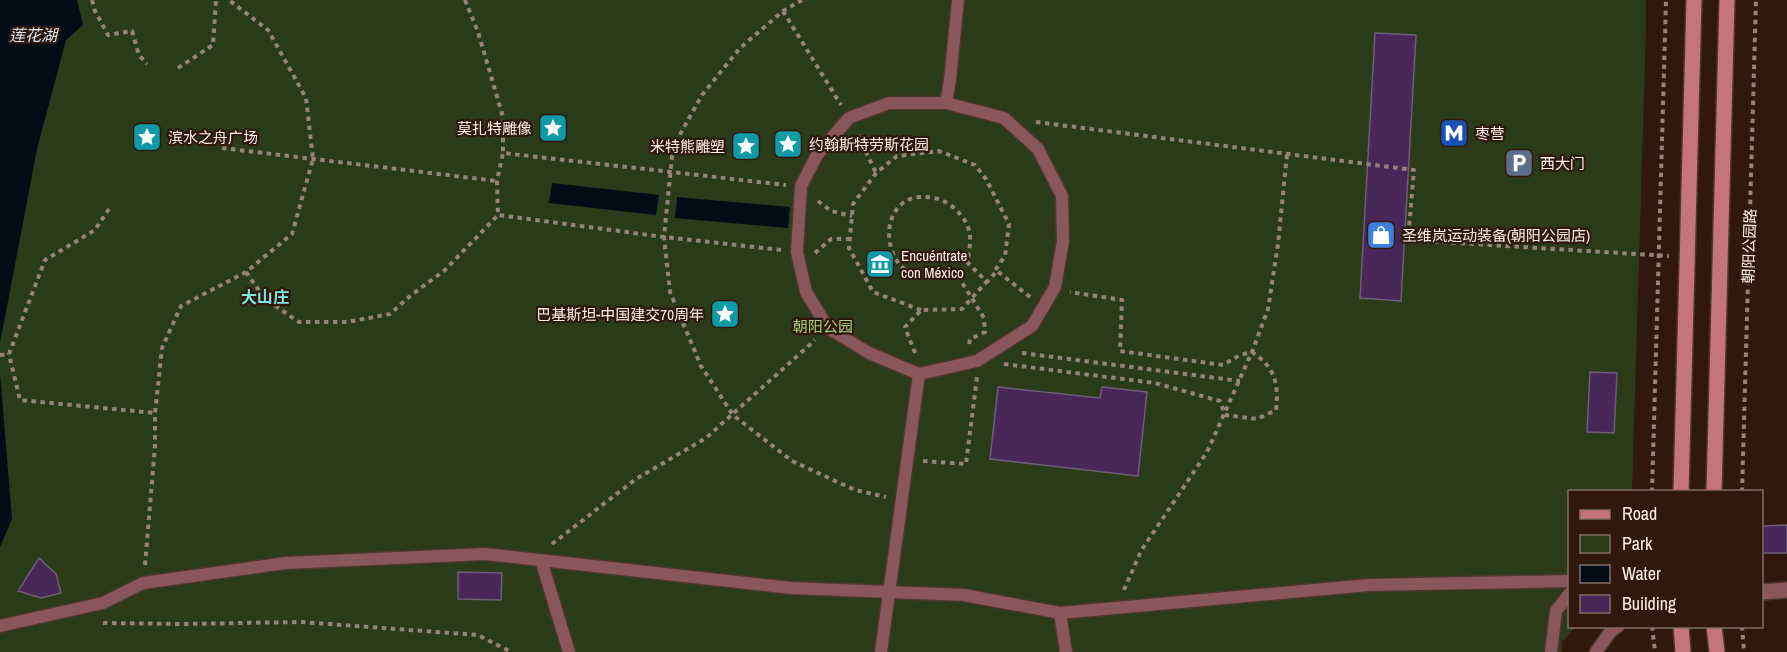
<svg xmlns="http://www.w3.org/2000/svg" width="1787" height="652" font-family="'Archivo Narrow','Noto Sans SC',sans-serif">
  <rect width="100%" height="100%" fill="#30180d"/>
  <path fill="#2a3b19" d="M0,0H1646V29L1632,491L1570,492V626L1575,627L1562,642V652H0Z"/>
  <path fill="#000c16" d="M0,0H77L83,25L66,40L37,149L0,343Z
    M552,183L659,195L656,215L549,203Z
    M677,197L790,207L788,228L675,218Z
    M0,373L12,519L0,547Z"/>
  <path fill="#482758" stroke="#6d5d76" stroke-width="1.5" d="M1375,33L1416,35L1401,301L1360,298Z
    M1590,372L1617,373L1614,433L1587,432Z
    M998,387L1100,398L1102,387L1147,392L1138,476L990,459Z
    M1787,525V553H1761V526Z
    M39,558L56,574L61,593L41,598L18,591Z
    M458,572L502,573L501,600L458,599Z"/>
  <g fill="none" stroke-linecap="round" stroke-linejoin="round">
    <g stroke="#4d362c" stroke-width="15">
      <path id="service" d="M889,103H946L1004,118L1038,149L1062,196L1063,241L1055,287L1032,326L977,361L919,374L869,353L828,328L806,292L797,252L801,186L817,155L849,118Z
        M946,103L950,80L958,0
        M541,560L569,652
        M1060,613L1066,652
        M0,626L103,603L143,583L286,563L485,554L791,588L964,595L1060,613L1369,585L1570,581
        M881,652L919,374
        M1551,652L1556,611L1570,593
        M1596,652L1611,631L1618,626"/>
    </g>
    <g stroke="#4d362c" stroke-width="18">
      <path id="tertiary" d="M1762,592L1787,590"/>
    </g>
    <g stroke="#4d362c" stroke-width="18">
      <path id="secondary" d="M1681,492L1694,0
        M1714,492L1727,0
        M1681,626L1683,652
        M1714,626L1717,652"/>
    </g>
    <path stroke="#96837b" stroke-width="4" stroke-dasharray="4.5 4.5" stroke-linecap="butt" d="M92,0L95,11L108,35L132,31L139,55L147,64
      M465,0L478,32L503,117V153
      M802,0L783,11L740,48L702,95L673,147L664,237L670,292L701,366L733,415L792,461L855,490L886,497
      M783,11L841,105
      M178,68L213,45L216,0
      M1036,122L1414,170L1408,240L1669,256
      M858,135L876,173
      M222,148L497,181
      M818,201L831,211L852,216
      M109,209L95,230L45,260L9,354L20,400L155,413
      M781,250L664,237L498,215L497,181L503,153L786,185
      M815,253L831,239H850
      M246,272L265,299L299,322H347L390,314L410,296L445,270L498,215
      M921,310L873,292L849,248L853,204L876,173L897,156L939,151L975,165L986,179L1009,224L1005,256L994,272
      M969,344L970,339L985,332L984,318L955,271C950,273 943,277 938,277C880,286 873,200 920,197C932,196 945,200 954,208C973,225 972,239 967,262L987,282L997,271L1030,297
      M915,353L905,327L921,310L962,309L988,280
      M1022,353L1240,381
      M0,355L9,354
      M1004,364L1155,383L1220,401L1225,415L1257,419L1276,410C1279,384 1275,367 1252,352L1240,355L1223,365L1120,351L1122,300L1070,292
      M923,461L966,464L977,377
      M1652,492L1666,0
      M1742,492L1756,0
      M552,544L636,479L706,438L815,340
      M145,565L155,446V413L162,348L181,306L246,272L292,234L313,159L306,98L268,30L229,0
      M1124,590L1141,551L1207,452L1252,352L1268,309L1278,244L1287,154
      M103,623L184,624L301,622L478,635L511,652
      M1652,626L1655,652
      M1742,626L1744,652"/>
    <use href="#service" stroke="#895659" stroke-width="12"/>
    <use href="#tertiary" stroke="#895659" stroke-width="15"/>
    <use href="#secondary" stroke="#c5747a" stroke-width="15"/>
  </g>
  <defs>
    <g id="sight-square" transform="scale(1.5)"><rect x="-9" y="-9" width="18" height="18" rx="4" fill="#0f9aa8" stroke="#30180d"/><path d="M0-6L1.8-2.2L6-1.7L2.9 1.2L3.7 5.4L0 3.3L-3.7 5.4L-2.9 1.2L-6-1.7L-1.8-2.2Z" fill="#fff"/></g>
    <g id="metro-square" transform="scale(1.5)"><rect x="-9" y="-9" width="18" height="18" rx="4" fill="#1a4fb4" stroke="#30180d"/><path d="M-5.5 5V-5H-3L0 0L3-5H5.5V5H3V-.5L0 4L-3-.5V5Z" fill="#fff"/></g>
    <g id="parking-square" transform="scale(1.5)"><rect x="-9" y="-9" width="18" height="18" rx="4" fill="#5c6f8a" stroke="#30180d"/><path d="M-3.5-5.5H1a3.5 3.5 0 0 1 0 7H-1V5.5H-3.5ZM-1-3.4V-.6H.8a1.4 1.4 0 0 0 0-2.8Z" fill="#fff"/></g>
    <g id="shop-square" transform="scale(1.5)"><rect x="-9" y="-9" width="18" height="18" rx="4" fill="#3f7fe0" stroke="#30180d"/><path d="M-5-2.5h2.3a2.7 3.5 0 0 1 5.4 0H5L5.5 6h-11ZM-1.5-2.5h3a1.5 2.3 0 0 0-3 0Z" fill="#fff"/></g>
    <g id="museum-square" transform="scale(1.5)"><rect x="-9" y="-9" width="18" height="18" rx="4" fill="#0f9aa8" stroke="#30180d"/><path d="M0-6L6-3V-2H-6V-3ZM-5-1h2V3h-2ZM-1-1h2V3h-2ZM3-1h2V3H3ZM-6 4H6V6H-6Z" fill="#fff"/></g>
  </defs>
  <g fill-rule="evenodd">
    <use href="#sight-square" x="553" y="128"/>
    <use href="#metro-square" x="1454" y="133"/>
    <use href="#sight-square" x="147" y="137"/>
    <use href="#sight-square" x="788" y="144"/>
    <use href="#sight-square" x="746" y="146"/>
    <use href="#parking-square" x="1519" y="163"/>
    <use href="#shop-square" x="1381" y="235"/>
    <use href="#museum-square" x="880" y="264"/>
    <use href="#sight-square" x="725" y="314"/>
  </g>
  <g text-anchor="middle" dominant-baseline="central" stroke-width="4.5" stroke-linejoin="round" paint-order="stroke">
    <g font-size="15" fill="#fdefe9" stroke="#30180d" text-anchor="start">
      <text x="532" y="128" text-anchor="end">莫扎特雕像</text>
      <text x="1475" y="133">枣营</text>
      <text x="168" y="137">滨水之舟广场</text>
      <text x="809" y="144">约翰斯特劳斯花园</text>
      <text x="725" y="146" text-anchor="end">米特熊雕塑</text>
      <text x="1540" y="163">西大门</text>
      <text x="1402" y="235">圣维岚运动装备(朝阳公园店)</text>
      <text x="901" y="255">Encuéntrate<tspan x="901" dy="17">con México</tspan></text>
      <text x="704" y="314" text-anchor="end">巴基斯坦-中国建交70周年</text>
    </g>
    <g font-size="15" fill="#fdefe9" stroke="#30180d">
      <text transform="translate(1749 246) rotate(-88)">朝阳公园路</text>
    </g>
    <g font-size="15" fill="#a8d27e" stroke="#30180d">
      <text x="823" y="326">朝阳公园</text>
    </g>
    <g font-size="16" font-style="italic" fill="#d5e7f2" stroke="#30180d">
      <text x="33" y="35">莲花湖</text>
    </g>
    <g font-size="16" font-weight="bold" fill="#7de8e0" stroke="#30180d">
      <text x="265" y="297">大山庄</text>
    </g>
  </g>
  <rect x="1568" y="490" width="195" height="138" fill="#30180d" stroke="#826e65" stroke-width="1.5"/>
  <rect x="1580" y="510" width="30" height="9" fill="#c5747a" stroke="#826e65" stroke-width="1.5"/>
  <text x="1622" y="520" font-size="18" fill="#fdefe9">Road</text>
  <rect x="1580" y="535" width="30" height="18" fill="#2a3b19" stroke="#826e65" stroke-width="1.5"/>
  <text x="1622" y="550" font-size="18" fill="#fdefe9">Park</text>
  <rect x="1580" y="565" width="30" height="18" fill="#000c16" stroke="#826e65" stroke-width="1.5"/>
  <text x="1622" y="580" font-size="18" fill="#fdefe9">Water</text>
  <rect x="1580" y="595" width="30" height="18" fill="#482758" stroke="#826e65" stroke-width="1.5"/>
  <text x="1622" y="610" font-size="18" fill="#fdefe9">Building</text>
</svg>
